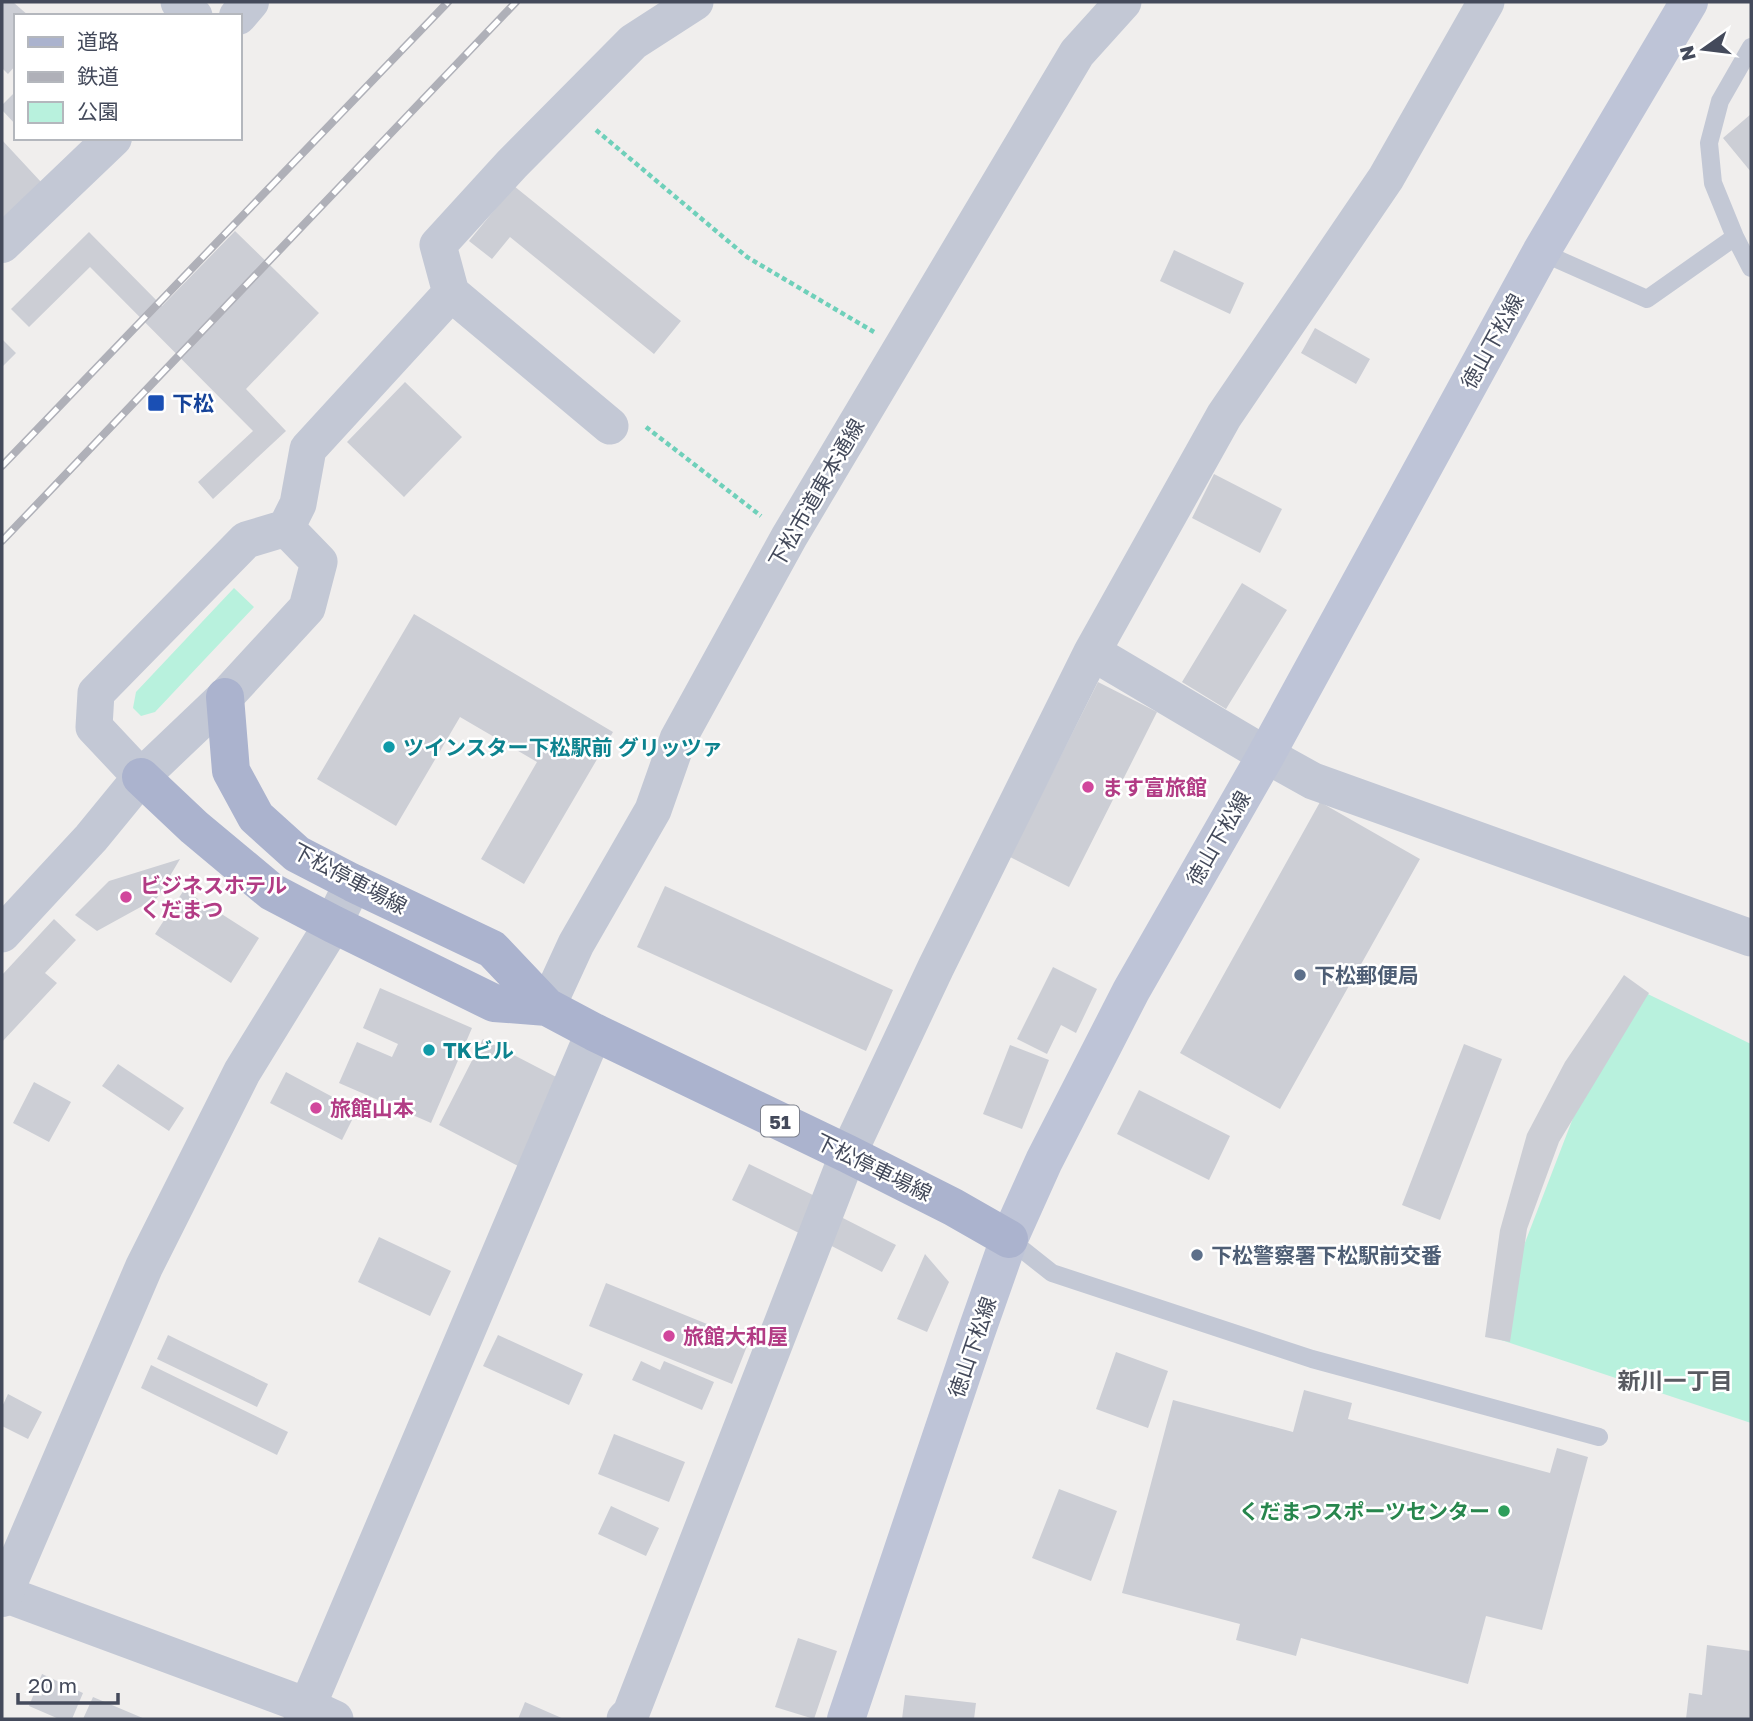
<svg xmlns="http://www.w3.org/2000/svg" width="1753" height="1721" font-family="'Golos Text','Noto Sans JP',sans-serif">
  <rect width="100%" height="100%" fill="#f0eeed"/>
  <path fill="#b8f1dd" d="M234,588L254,607L155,712L141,716L133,708L136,692Z
    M1625,983L1751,1044V1423L1489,1336Z"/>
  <path fill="#ccced5" d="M2,2H13L29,16H16V65L8,74L2,68Z
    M16,91V125L2,110V105Z
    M1751,114V172L1723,138Z
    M2,140L41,182L2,220Z
    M514,186L681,321L654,354L510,237L492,259L469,241Z
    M235,231L319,313L246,389L286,431L213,499L198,482L253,431L90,267L29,327L11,309L89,232L162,306Z
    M1174,250L1244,283L1230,314L1160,281Z
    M1315,328L1370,359L1356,384L1301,353Z
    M2,339L16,353L2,367Z
    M405,382L462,437L404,497L347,442Z
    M1214,474L1282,509L1260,553L1192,518Z
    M1242,583L1287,610L1226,709L1182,682Z
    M414,614L613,732L524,884L481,859L537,762L460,717L396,826L317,779Z
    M1098,682L1157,712L1069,887L1010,857Z
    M1320,802L1420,859L1280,1109L1180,1053Z
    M180,859L157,898L97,931L75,915L109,881Z
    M665,886L893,990L866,1051L637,947Z
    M184,890L259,938L231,983L155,934Z
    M54,919L76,940L45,973L57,983L2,1042V975Z
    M1053,967L1097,989L1076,1033L1061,1025L1047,1054L1017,1039Z
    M1624,975L1649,993L1559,1142L1527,1229L1510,1342L1485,1337L1500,1230L1527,1134L1565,1062Z
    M380,988L472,1028L431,1123L339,1083L357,1042L392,1057L398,1044L363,1028Z
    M483,1039L562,1080L518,1166L439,1125Z
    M1464,1044L1502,1059L1440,1220L1402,1205Z
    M1010,1045L1049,1060L1022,1129L983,1114Z
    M118,1064L184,1108L169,1131L102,1086Z
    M286,1072L357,1110L342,1140L270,1103Z
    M34,1082L71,1102L49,1142L13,1123Z
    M1139,1090L1230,1136L1209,1180L1117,1134Z
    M749,1164L819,1198L801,1234L732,1200Z
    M835,1214L896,1245L882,1272L822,1241Z
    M379,1237L451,1271L430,1316L358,1282Z
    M925,1254L949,1282L927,1332L897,1319Z
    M606,1283L749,1341L732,1384L589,1326Z
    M168,1335L268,1384L257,1407L157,1359Z
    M498,1335L583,1374L569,1405L483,1366Z
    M1116,1352L1168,1371L1148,1428L1096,1409Z
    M641,1361L660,1370L664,1361L714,1382L702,1410L632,1380Z
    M151,1365L288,1432L277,1455L141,1388Z
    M1304,1390L1352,1403L1348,1419L1550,1473L1557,1448L1588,1457L1542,1630L1486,1616L1468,1684L1301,1638L1296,1656L1236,1640L1240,1624L1122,1593L1173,1400L1293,1432Z
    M8,1394L42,1412L28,1439L2,1426V1407Z
    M614,1434L685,1462L669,1502L598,1474Z
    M1059,1489L1117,1511L1091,1581L1032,1558Z
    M611,1506L659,1528L646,1556L598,1534Z
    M798,1638L837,1651L814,1719L775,1707Z
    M1707,1645L1751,1651V1719H1686L1689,1693L1702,1695Z
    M42,1674L83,1693L72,1719H59L29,1706Z
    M905,1695L976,1703L974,1719H902Z
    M93,1697L145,1719H83Z
    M525,1702L564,1719H518Z"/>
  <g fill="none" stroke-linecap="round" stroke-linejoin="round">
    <path stroke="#6fd0ba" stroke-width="4.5" stroke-dasharray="5 3.5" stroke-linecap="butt" d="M596,130L747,257L874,332
      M646,427L761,516"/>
    <path stroke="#c3c8d5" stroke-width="18" d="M1751,47L1720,101L1709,143L1713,183L1735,237L1751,268
      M1541,252L1647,299L1735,237
      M1009,1239L1052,1273L1312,1359L1599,1437"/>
    <path stroke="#c3c8d5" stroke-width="37" d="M179,2L194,16
      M451,293L610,426
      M286,528L298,504L308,449L451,293L438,245L512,164L633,42L695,2
      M1092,652L1266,755L1313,781L1751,938
      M2,934L91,838L141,777L225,697L307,608L319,562L286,528L246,540L96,693L94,727L141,777
      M547,1007L576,944L653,810L678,739L789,537L1077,53L1123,2
      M2,1593L307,1706L335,1719
      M302,1719L594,1032
      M625,1719L631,1713L848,1154L936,967L1092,652L1224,416L1386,178L1486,2"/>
    <path stroke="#c3c8d5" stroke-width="38" d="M238,16L250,2
      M2,244L113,138
      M2,1598L144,1267L242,1072L333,924L353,883"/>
    <path stroke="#bec4d7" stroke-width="38" d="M846,1719L976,1333L1009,1239L1044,1161L1131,991L1266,755L1541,252L1689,2"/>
    <path stroke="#abb3ce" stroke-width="38" d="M225,697L231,771L256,817L297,854L353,883L492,949L547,1007L594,1032L848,1154L953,1207L1009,1239
      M141,777L194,827L272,892L333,924L494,1003L547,1007"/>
    <g stroke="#afb0b8" stroke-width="8">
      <path id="rail" d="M2,466L448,2
        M2,541L516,2"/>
    </g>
    <use href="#rail" stroke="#fff" stroke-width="5" stroke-dasharray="16" stroke-linecap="butt"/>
  </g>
  <rect fill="#1a4fb4" stroke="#fff" stroke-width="2.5" x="147" y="394" width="18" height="18" rx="3.5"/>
  <g fill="#0f9aa8" stroke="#fff" stroke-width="2.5">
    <circle cx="389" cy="747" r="7"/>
    <circle cx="429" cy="1050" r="7"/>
  </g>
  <g fill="#d1479c" stroke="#fff" stroke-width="2.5">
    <circle cx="1088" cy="787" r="7"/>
    <circle cx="126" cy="897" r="7"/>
    <circle cx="316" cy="1108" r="7"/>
    <circle cx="669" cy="1336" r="7"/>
  </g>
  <g fill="#5c6f8a" stroke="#fff" stroke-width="2.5">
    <circle cx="1300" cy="975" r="7"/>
    <circle cx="1197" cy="1255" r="7"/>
  </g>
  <circle fill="#2e9e5b" stroke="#fff" stroke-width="2.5" cx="1504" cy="1511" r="7"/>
  <g text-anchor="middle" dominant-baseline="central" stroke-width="5" stroke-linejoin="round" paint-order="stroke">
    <rect fill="#fff" stroke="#7c808c" stroke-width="2" x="761" y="1105.5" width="38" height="31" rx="5"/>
    <g font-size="19" font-weight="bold" fill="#444a5b">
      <text x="780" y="1121">51</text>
    </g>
    <g font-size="21" fill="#444a5b" stroke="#fff">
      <text transform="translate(1492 341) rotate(-61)">徳山下松線</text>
      <text transform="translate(816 493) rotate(-60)">下松市道東本通線</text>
      <text transform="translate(1218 838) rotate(-60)">徳山下松線</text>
      <text transform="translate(350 878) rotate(28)">下松停車場線</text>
      <text transform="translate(874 1167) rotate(26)">下松停車場線</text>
      <text transform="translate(972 1347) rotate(-71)">徳山下松線</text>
    </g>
    <g font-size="21" font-weight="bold" fill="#164399" stroke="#fff" text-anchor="start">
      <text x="172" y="403">下松</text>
    </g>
    <g font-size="21" font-weight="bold" fill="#0d838f" stroke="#fff" text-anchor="start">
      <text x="403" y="747">ツインスター下松駅前 グリッツァ</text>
      <text x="443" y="1050">TKビル</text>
    </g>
    <g font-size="21" font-weight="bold" fill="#b23c85" stroke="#fff" text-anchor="start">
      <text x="1102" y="787">ます富旅館</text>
      <text x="140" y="885">ビジネスホテル<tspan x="140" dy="24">くだまつ</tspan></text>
      <text x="330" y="1108">旅館山本</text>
      <text x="683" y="1336">旅館大和屋</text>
    </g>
    <g font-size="21" font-weight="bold" fill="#4e5e75" stroke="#fff" text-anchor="start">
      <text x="1314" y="975">下松郵便局</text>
      <text x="1211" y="1255">下松警察署下松駅前交番</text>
    </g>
    <g font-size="21" font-weight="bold" fill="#27864d" stroke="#fff" text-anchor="end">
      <text x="1490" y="1511">くだまつスポーツセンター</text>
    </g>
    <g font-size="23" font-weight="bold" fill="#595b62" stroke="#fff">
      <text x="1675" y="1380">新川一丁目</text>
    </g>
  </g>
  <rect width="1753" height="1721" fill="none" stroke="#444a5b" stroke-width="7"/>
  <rect x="14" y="14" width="228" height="126" fill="#ffffff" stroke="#b4b7bd" stroke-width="2"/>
  <rect x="28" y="37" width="35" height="10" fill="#abb3ce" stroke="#b4b7bd" stroke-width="2"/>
  <text x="77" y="49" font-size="21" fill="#444a5b">道路</text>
  <rect x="28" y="72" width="35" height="10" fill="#afb0b8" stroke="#b4b7bd" stroke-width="2"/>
  <text x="77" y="84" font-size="21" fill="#444a5b">鉄道</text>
  <rect x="28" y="102" width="35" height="21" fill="#b8f1dd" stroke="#b4b7bd" stroke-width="2"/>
  <text x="77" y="119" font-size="21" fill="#444a5b">公園</text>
  <g transform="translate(1704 49) rotate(256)" stroke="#ffffff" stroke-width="5" paint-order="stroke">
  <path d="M0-5L12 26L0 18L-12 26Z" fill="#444a5b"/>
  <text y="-10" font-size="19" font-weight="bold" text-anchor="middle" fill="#444a5b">N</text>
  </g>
  <path d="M18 1693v10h100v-10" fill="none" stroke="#444a5b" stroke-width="3.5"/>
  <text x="28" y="1693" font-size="21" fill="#444a5b" stroke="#ffffff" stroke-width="5" paint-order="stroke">20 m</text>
</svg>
